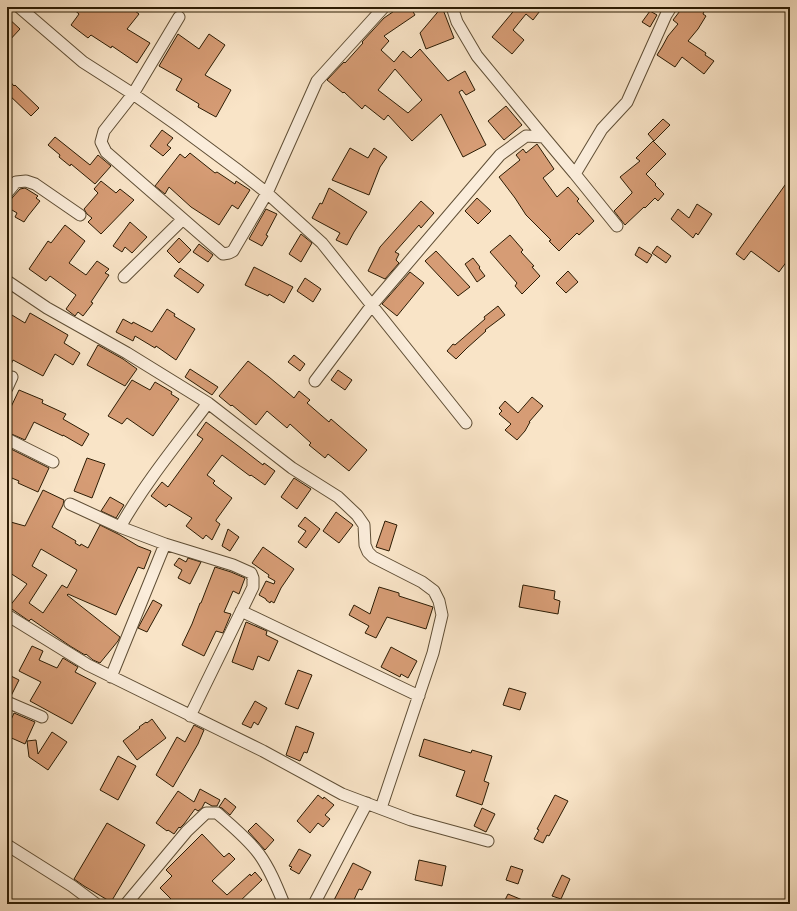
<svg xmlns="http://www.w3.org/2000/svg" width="797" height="911" font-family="'IM FELL Great Primer',serif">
  <rect width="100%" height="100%" fill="#f9e4c7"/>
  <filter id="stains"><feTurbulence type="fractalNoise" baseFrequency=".005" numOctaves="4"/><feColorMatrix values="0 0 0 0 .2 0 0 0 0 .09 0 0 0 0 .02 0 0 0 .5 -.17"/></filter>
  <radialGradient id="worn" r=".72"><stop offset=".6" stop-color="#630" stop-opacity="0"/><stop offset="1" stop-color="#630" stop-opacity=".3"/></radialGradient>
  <path fill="#d69c75" stroke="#2c1c04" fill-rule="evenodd" d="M71,7H130L139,14L127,29L150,43L137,63L112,46L111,48L91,35L88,38L71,25L79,14Z
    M400,7H410L415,15L384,36L389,41L381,50L394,62L403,51L411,58L420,49L448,81L465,71L475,90L466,95L462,90L459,92L486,145L463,157L441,114L412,141L388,115L384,120L365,105L362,109L344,92L343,93L327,80L344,62L345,63L363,43L362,42L384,18ZM395,69L422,100L408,113L378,90Z
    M442,7L454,38L426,49L420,33Z
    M517,7H543L533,20L526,14L513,30L524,40L512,54L492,37Z
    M683,7H706L703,14L706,16L698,29L688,41L706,53L705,55L714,61L704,74L682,57L675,67L657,55L662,47L668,36L678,24L673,20Z
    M650,11L657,15L650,27L642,22Z
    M7,17L20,29L7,43Z
    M178,34L199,49L209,34L225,45L205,75L231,90L216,117L198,107L199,104L176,90L182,79L159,66Z
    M7,78L14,86L15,85L39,108L31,116L7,93Z
    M506,106L522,125L504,140L488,121Z
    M663,119L670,125L654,141L648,134Z
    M162,130L173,138L167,145L171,148L163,156L150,146Z
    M55,137L90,165L98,155L111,166L95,184L71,164L70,166L59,157L60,155L48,145Z
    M653,141L666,154L646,174L656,184L655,185L664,194L658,201L655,198L645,208L644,207L625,225L614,211L632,193V192L620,177L640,161L636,158Z
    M537,144L554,169L543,178L557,197L568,187L579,199L577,201L594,221L579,235L577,233L559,251L549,241L551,240L526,215L515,198L499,177L520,160L516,155L523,149L526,153Z
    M350,148L368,158L374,148L387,157L380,167L369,195L332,180Z
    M190,153L215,173L217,172L235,184L236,181L250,190L238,209L232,205L219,225L191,207L169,187L165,194L155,186L180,154L185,158Z
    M790,178V257L779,272L751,251L744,260L736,254Z
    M101,181L116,193L120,189L134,200L101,234L88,222L92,218L87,214L84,209L98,193L94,189Z
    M25,188L38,196L36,198L40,201L28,216L24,222L15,217L17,213L7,207L12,198L20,189Z
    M329,188L367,212L354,232L347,245L336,240L340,233L312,218L320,203L322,204Z
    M477,198L491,211L478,224L465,211Z
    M421,201L434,213L421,228L419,225L395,252L399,254L396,260L399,263L385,279L368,271L380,247Z
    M697,204L712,214L698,235L696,233L693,238L671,219L678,209L689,218Z
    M266,209L277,214L266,235L268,236L262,246L249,239Z
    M130,222L147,237L132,253L125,247L122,252L113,246Z
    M65,225L85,241L69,263L86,275L97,261L109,269L105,273L109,275L91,302L93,303L83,316L78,312L75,316L66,309L76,295L50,276L46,281L29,269L48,241L51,243Z
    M301,234L312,243L301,262L289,254Z
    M510,235L523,250L521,252L534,266L532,267L540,276L522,294L515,286L517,283L490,252Z
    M179,238L191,250L179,263L167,251Z
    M199,244L213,255L208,262L193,252Z
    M657,246L671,256L666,263L652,253Z
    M639,247L652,255L647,263L635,255Z
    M436,251L470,287L458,296L425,261Z
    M473,258L480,267L479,268L485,276L477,282L465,264Z
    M254,267L293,287L284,303L269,294L268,296L245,285Z
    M180,268L204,285L198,293L174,276Z
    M568,271L578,282L566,293L556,283Z
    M410,272L424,283L397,316L382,304Z
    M305,278L321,289L313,302L297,291Z
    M498,306L505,315L485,330L486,331L467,348L456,359L447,351L453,344L455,345L485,319L484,317Z
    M167,309L175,314L174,316L195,329L176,360L156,346L155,348L135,336L133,341L116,332L123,319L132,324L133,322L152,332Z
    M7,312L25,323L30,313L68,335L64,343L80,353L73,365L55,354L43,376L13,360L8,371L7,372Z
    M98,345L123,359L137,369L125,386L87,365Z
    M294,355L305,364L300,371L288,362Z
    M248,361L269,377L294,398L299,391L310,400L307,403L329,422L331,419L367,450L349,471L328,454L325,458L309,445L311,443L290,424L287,428L267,411L256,425L232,405L231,406L219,396Z
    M190,369L218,387L212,395L185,377Z
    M338,370L352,380L345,390L331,380Z
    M132,380L150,390L155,382L172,392L171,394L179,399L153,436L127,418L122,424L108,416Z
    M19,390L43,400L42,403L66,414L63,419L89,434L82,446L63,435V436L34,422L25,440L7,432V407L10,409Z
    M532,397L543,406L529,422H530L525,431L517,440L505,430L511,424L499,414L502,411L499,408L505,401L518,413Z
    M206,422L241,448L263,465L264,463L275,471L265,485L251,475L250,476L222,455L207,475L215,481L213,483L215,485L232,498L216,520V521L220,524L212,540L206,535L203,539L186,526L192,518L169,504L166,507L151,496L162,482L168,487L203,439L197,435Z
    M7,447L49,468L38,492L18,483L19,481L7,476Z
    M87,458L105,464L92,498L74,491Z
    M294,478L311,489L297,509L281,497Z
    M43,490L64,500L63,505L52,527L76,541L75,543L80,546L81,544L88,548L100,525L120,535L138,546L151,551L144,569L138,567L116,615L68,594L67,595L120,637L118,641L100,663L93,660L86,654L85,655L70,646L31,619L29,621L9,607L27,584L7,571V521L25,526ZM41,549L77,570L67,588L62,585L43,613L29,603L47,575L32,566Z
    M110,497L124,505L116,518L101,511Z
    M336,512L353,525L339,543L323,531Z
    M305,517L320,529L306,548L298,542L306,531L298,526Z
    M385,521L397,525L389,551L376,547Z
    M228,529L239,537L230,551L222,546Z
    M263,547L294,569L281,588L274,603L271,601L270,603L266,600V599L259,595L266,581L274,584L275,581L268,577L269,575L252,563Z
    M179,558L186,562L188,558L201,562L190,584L178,578L182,570L174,565Z
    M215,567L231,572L245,578L239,594L233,591L224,612L231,614L223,633L216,631L204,656L182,645L192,624L200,603H201L206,590Z
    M523,585L555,591L554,599L560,601L558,614L519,607Z
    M379,587L399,593V596L433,607L426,629L387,617L376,638L365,633L369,626L349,615L354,605L370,614Z
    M153,600L162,605L147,632L138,628Z
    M246,622L267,631L266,635L278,641L269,661L258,656L253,670L232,662Z
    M32,646L43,651L39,660L57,668L63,658L78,667L75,672L96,683L72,724L30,701L41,682L19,671Z
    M391,647L417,661L408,678L401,674L400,677L381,667Z
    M298,670L312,675L298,709L285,704Z
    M7,674L19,680L11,696L7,695Z
    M509,688L526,693L520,710L503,705Z
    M255,701L267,708L258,725L254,722L251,728L242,724Z
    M14,713L35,722L25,744L7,736V729Z
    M152,719L166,738L137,760L123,741L140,728L139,727L146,722L147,723Z
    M194,725L204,730L198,744L173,787L156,775L177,737L185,742Z
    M296,726L314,733L307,753L304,752L300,761L286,755Z
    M52,732L67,742L48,770L29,757L27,741L36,740L38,754Z
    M424,739L471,753L472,750L492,756L484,781L489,783L482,805L456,796L465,771L419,756Z
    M118,756L136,766L118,800L100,790Z
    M200,789L220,800L217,806H212L205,802L202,808L198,811L195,809L184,824L180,828L179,827L174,834L168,830L167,831L156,823L178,791L194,802Z
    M318,795L323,799L324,797L334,805L325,815L330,819L323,827L318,823L310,833L297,821Z
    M555,795L568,801L549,836L547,835L543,843L534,839L539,830L537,829Z
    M225,798L236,807L230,815L222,808L219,807Z
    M482,808L495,814L486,832L474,826Z
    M107,823L145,845L111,902L84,886L74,879Z
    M256,823L274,840L265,850L248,831Z
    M202,834L224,857L229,853L235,859L212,881L227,895L250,874L251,876L255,872L262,880L237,904H176L160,888L172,876L166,870Z
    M299,849L311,855L299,874L290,869L292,867L289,866Z
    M419,860L446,866L442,886L415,880Z
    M353,863L371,872L362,890L359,889L352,904H332Z
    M511,866L523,870L518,884L506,880Z
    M562,875L570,879L561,899L552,896Z
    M508,894L532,904H503Z"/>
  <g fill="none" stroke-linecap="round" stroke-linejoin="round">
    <g stroke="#5f4e35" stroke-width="13">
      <path id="minor" d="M19,7L83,62L133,94L177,125L239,171L267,193L322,243L466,423
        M452,7L457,22L477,56L544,137
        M179,17L133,94L104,131L101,142L106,152L223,254L229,253L233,251L267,193L317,81L384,7
        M575,174L617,226
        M7,193L16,182L26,181L35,184L80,215
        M124,277L183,219
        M7,281L47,308L127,353L208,403L292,468L338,497L357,515L364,525L365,545L368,552L373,557L422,582L434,591L439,601L442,615L433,653L381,808
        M315,381L372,305L500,155L526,136L544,137L575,174L602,129L627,102L666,15L671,7
        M7,388L12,377
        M7,439L53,462
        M70,504L120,527L165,544L233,565L251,573L253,578V587L190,716
        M120,527C145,483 177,444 208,403
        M241,611L419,696
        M7,615L88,665L263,751L342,794L411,820L488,841
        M111,677L165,544
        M7,702L42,717
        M7,845L72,886L96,904
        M126,904L187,831L206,813H217C232,826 247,838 259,854C270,869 277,887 284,904
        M314,904L367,803"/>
    </g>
    <use href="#minor" stroke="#fbeddb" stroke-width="11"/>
  </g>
  <rect width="797" height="911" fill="none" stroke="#f9e4c7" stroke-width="24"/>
  <rect x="8" y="8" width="781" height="895" fill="none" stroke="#2c1c04" stroke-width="2"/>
  <rect x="12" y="12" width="773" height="887" fill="none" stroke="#2c1c04"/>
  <rect width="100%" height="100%" filter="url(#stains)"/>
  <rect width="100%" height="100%" fill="url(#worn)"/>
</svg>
